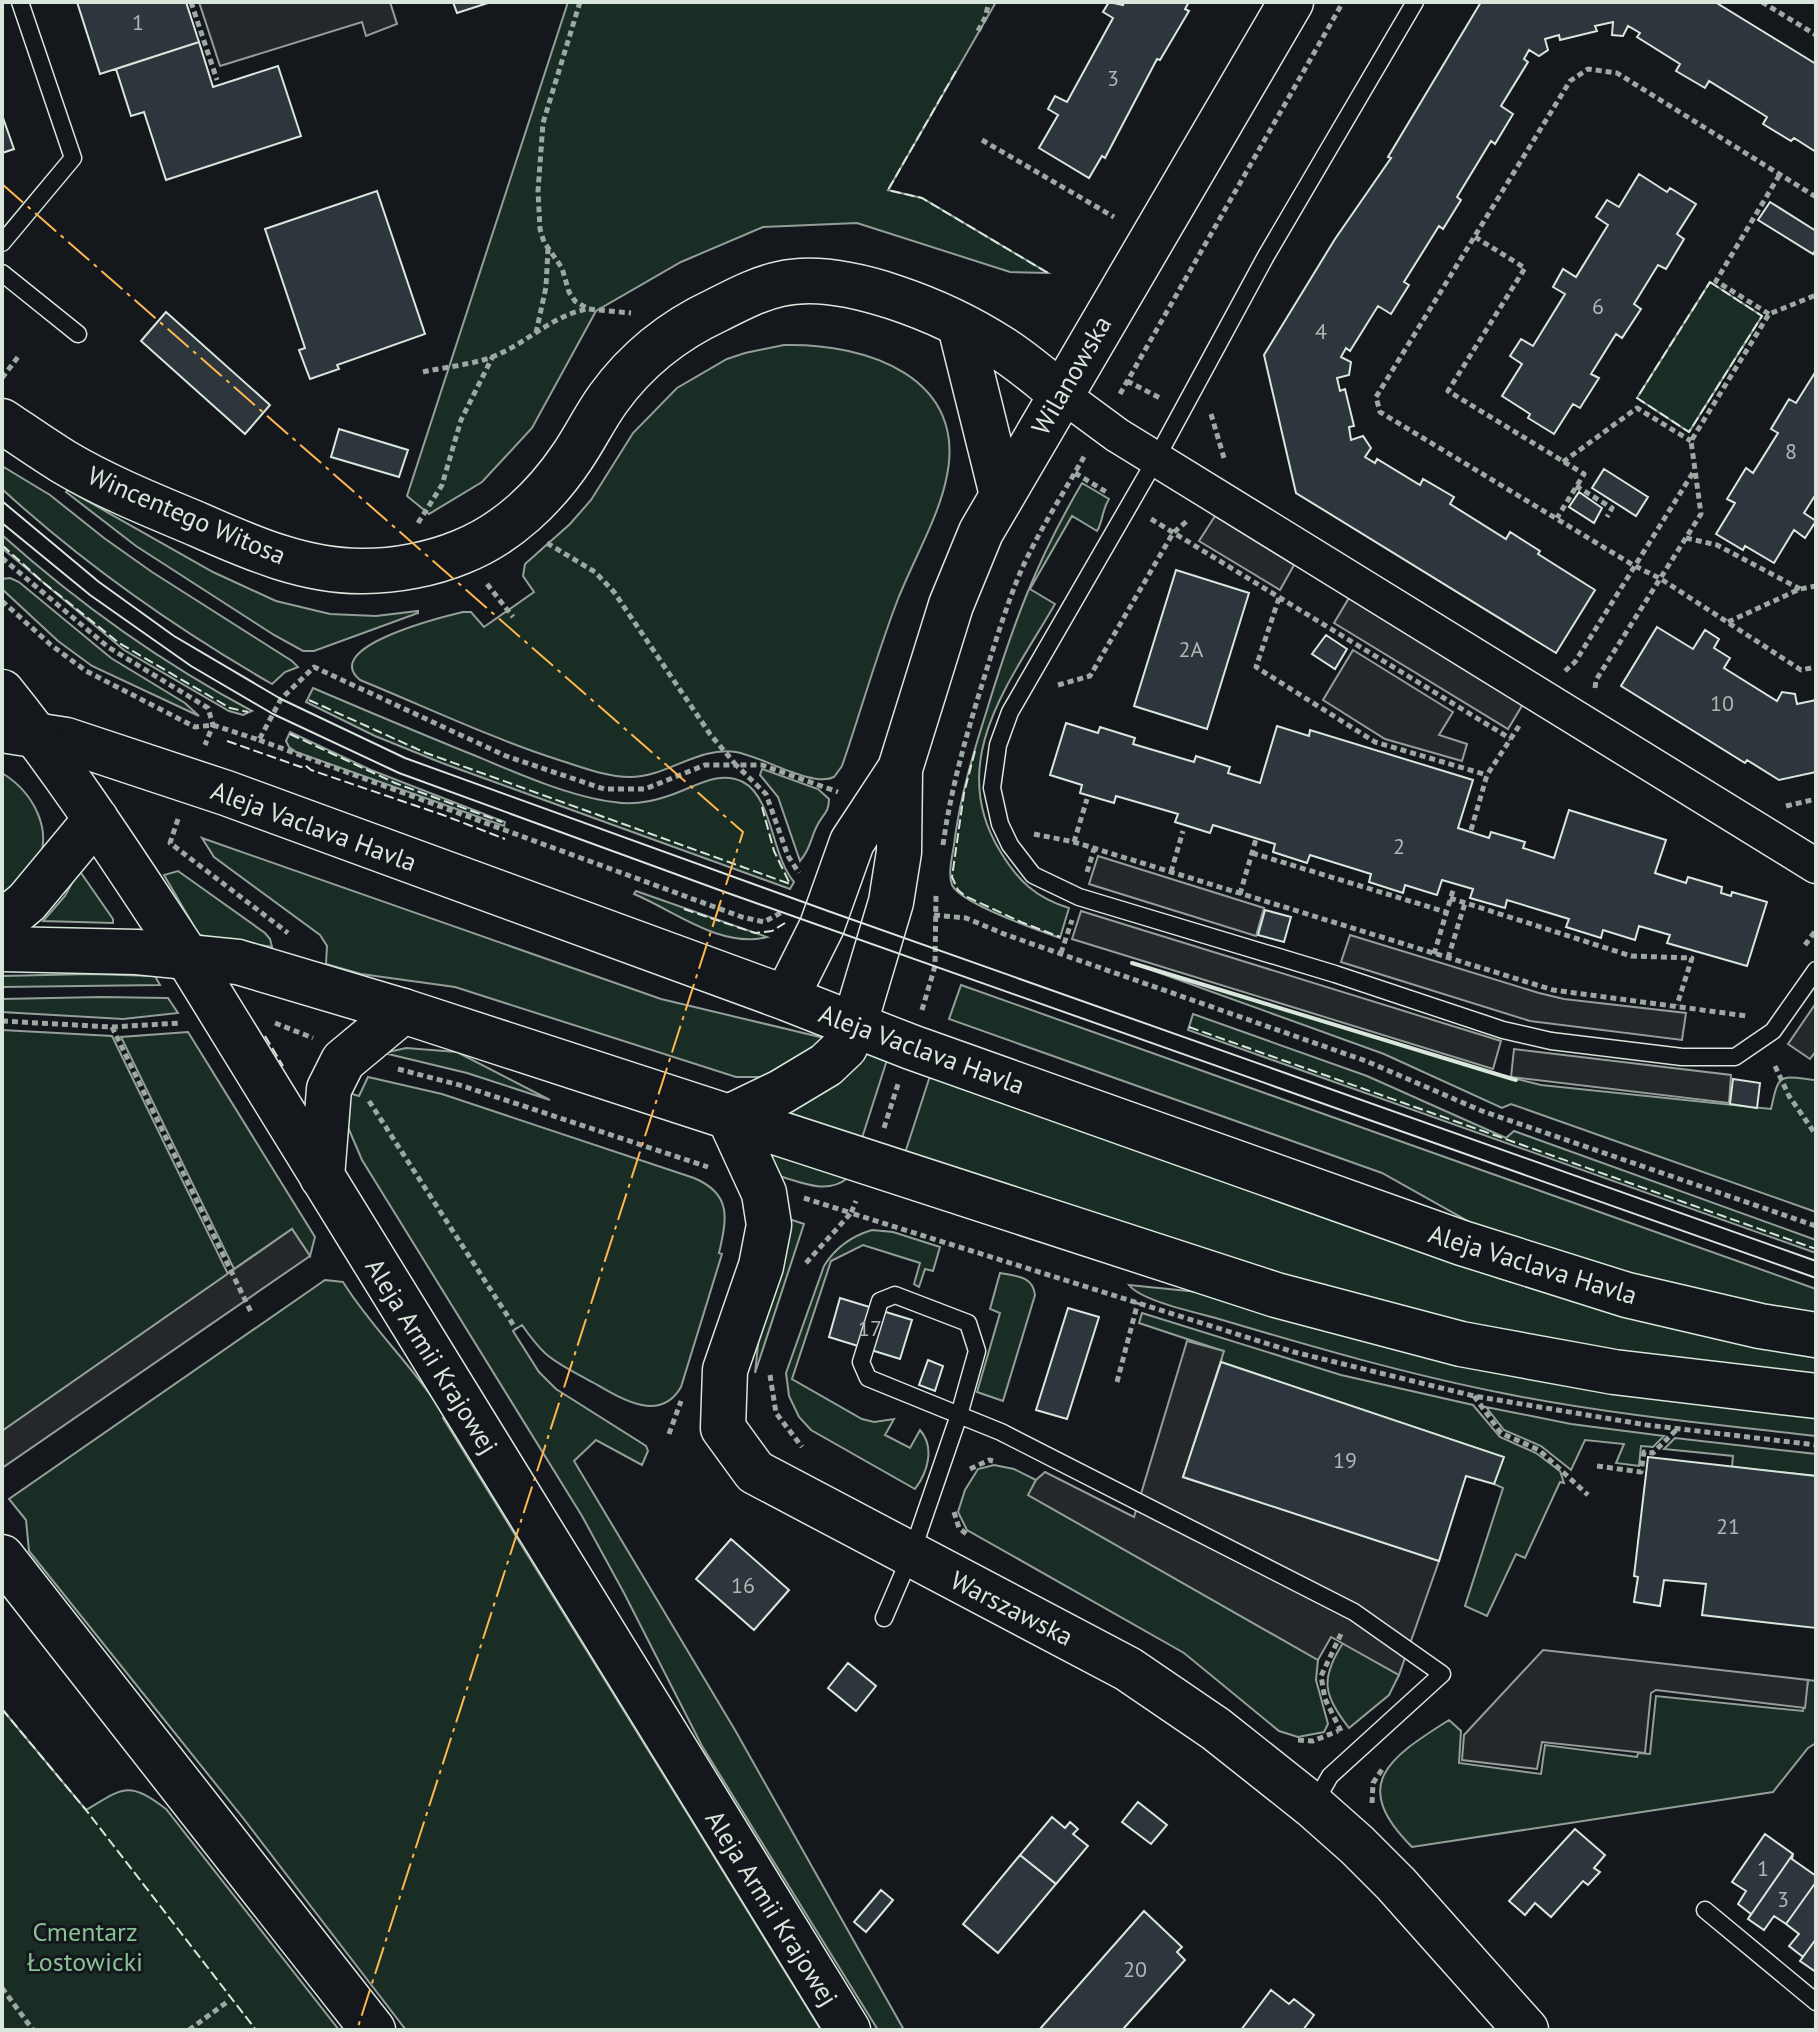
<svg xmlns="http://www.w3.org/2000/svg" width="1818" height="2032" font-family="'PT Sans',sans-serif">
  <rect width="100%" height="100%" fill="#14181c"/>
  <path fill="#1a2d24" stroke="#939e99" stroke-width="2" d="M568,2H996L888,190L922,198L1048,273L1010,272L857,223L763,227L681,262L596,311L532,428L482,482L429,514L407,496Z
    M1710,282L1762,316L1689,432L1637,398Z
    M784,345C866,343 970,377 946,480C938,518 913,561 898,599C877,653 861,711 842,766L834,777C813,788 761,756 736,752C698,746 667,777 630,777C606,777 581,767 559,760C491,738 426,707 360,680C320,647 442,617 463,612H471L484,627L534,592L523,576L525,564L570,524L591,500L633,433L677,388L727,359L745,353Z
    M2,466L50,495L104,538L152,572L292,661L298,667L285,672L272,684C175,628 85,565 2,489Z
    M1082,483L1109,499C1102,510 1103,521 1097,531L1072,516L1030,589L1055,604C1010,682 945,761 1000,851C1018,881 1036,898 1069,908L1060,938C1040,931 960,903 952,885C947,871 954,851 955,837C961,794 973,754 986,713C1012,627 1036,561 1082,483Z
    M68,490L213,572L276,601L330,614L376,616L418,611V613L314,651H303L274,635L136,546L66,492Z
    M2,535C78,603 162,663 252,711L243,715L229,711L124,650L2,548Z
    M10,578L19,582L111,658L185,703L199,716L92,666L58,641L2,589V579Z
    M313,688C367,711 421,734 476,756C516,773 571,797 614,802C632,805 651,802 668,796C692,789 717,769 743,782C773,798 771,855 794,882L790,889L442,763L375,736L306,702Z
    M290,732L371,770L505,822L504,826L296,752L289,747L286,741Z
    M762,769L818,789L829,799C829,812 824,813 818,824C810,838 812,847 800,861L778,797L760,775Z
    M2,773C33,792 55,831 36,866C30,877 12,887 2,895Z
    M202,838L661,999L820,1037L825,1041L764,1077H736L455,987L361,974L326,964L327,946L320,935L214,857Z
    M79,870L113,919V923L43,921L65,896Z
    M178,871L265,933L270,939L272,947L199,935L164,875Z
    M636,891L767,937C721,949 675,911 634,894Z
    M1132,963L1493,1073L1541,1085L1771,1109C1779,1072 1779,1076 1816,1080V1212L1511,1104L1502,1108L1384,1054Z
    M90,974L155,976L160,985L2,987V976Z
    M961,985L1816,1289V1316L1644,1278L1475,1225L1382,1173L949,1019Z
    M102,997L168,998L178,1013L123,1019L2,1012V999Z
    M1193,1014L1367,1076L1506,1138L1514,1131L1816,1240V1253L1188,1030Z
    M2,1030L112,1036L228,1274L2,1431Z
    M188,1032L315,1237L310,1256L292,1229L234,1269L121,1037Z
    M406,1048L457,1052L550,1100L467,1073L384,1053Z
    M865,1053L887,1060L862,1138L783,1113Z
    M930,1076L1501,1279L1666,1327L1816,1358V1376L1686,1361L1523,1336L1335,1292L905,1153Z
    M368,1077L442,1094L694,1178C732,1194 727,1218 719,1253L722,1254L681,1387C660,1424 620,1398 594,1383C578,1374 560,1366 546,1354C537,1346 529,1335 522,1325L513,1331L539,1372L556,1389L646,1446L648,1451L642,1465L596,1440L574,1461L735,1730L904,2030H878L702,1746L624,1593L582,1516L362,1160L347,1125L349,1093L359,1096Z
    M762,1150L848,1178C825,1196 800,1181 775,1175Z
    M786,1218L804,1224L755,1373L759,1336L786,1255Z
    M872,1230L893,1232L940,1247L933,1271L925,1269L919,1287L914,1284L920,1263L863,1245L831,1261L792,1379L862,1419L874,1422L894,1419L885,1435L910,1448L920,1430C935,1447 928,1472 915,1489L811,1430L799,1417L789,1396L786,1373L824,1266C835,1248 852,1236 872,1230Z
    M1000,1273C1016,1276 1033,1276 1035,1295L1003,1401L977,1392L1000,1313L990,1309Z
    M325,1280L343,1282C373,1330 415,1368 445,1416L443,1418L821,2030H406L243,1818L29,1551L26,1520L9,1499Z
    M1129,1285L1198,1292L1316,1328L1448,1362L1816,1417V1436C1711,1424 1606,1414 1502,1393C1406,1374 1313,1347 1219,1319C1198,1313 1141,1301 1129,1285Z
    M1142,1313L1341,1375L1473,1405L1500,1437L1536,1453L1560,1471L1564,1483L1560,1482L1525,1558L1516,1554L1487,1616L1465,1606L1503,1488L1494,1484L1503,1457L1221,1362L1223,1351L1139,1323Z
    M1486,1407L1571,1424L1664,1436L1653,1447L1641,1446L1639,1466L1616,1463L1624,1444L1585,1440L1571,1470L1541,1446L1504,1430Z
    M1675,1438L1816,1454V1476L1732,1467L1733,1456L1664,1449Z
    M994,1465L1014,1469L1036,1480L1029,1495L1318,1660L1316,1680L1328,1724L1324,1732L1298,1737L1279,1731L1184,1653L967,1530L958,1512L965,1490L978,1469Z
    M1343,1643L1399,1675L1389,1695L1349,1728C1323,1694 1320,1679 1343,1643Z
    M1808,1680L1816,1681V1743L1808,1748L1773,1792L1412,1847C1349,1784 1389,1758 1449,1720L1461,1731L1459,1763L1541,1774L1545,1745L1637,1757L1638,1753L1650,1754L1656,1696L1803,1711Z
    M2,1709L86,1810C123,1788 128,1780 166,1809L339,2030H2Z"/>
  <path fill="#24282b" stroke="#939e99" stroke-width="2" d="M199,2H390L397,24L366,36L362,22L220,66Z
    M1215,516L1294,565L1280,590L1199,541Z
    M1349,598L1523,704L1508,729L1334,623Z
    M1353,650L1453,712L1439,735L1467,744L1462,761L1385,739L1323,700Z
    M1098,856L1264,908L1256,936L1089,884Z
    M1081,911L1501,1041L1493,1069L1072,939Z
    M1350,935L1539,993L1564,999L1686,1013L1682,1040L1530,1021L1341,962Z
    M1816,1003V1051L1810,1059L1788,1044Z
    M1514,1049L1731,1075L1729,1103L1511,1077Z
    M292,1229L310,1256L2,1468V1431Z
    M1187,1341L1224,1351L1183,1477L1439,1561L1399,1675L1331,1637L1318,1660L1028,1495L1036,1480L1045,1472L1134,1517Z
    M1543,1650L1808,1680L1805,1708L1656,1690L1651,1693L1645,1753L1542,1742L1537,1769L1462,1760L1464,1735Z"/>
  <path fill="#2c363c" stroke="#d8e6dc" stroke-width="2" d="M77,2H186L199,42L100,74Z
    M453,2H491L457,13Z
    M1109,2L1123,5L1124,2H1189L1185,9L1189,11L1160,60L1157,59L1105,158L1102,156L1089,178L1039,148L1058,115L1048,109L1055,96L1067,102L1113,18L1103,12Z
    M1481,2H1715L1816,64V152L1794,138L1791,141L1763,124L1767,117L1709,81L1705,88L1676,71L1680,64L1637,37L1640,33L1628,26L1623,36L1612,35L1613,22L1595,26L1597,31L1560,40L1559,35L1545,39L1548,50L1539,56L1529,50L1524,59L1528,62L1501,106L1513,114L1495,144L1491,141L1457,197L1461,200L1443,229L1439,226L1404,282L1409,285L1391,314L1378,306L1350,351L1346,348L1341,357L1351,362L1349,375L1337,378L1340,391L1345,389L1354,426L1349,427L1351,440L1363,436L1371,448L1365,457L1375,463L1377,459L1420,485L1423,479L1454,497L1450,504L1506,539L1510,532L1540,551L1538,554L1595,590L1556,653L1296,493L1264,355L1335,239L1391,158L1388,157Z
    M199,42L213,87L278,66L301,136L166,180L144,112L131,116L116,69Z
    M2,115L14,149L2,153Z
    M1639,174L1667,192L1670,188L1696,204L1677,234L1684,239L1666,269L1658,265L1634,304L1641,309L1622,338L1616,334L1591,374L1599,378L1580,408L1573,404L1554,434L1528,418L1530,414L1502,396L1522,364L1510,356L1521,339L1533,346L1565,294L1553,287L1563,269L1576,277L1608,225L1596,217L1607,200L1619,207Z
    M377,191L425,334L337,365L339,369L310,379L299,350L305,348L265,229Z
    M1770,202L1816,231V249L1813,254L1758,220Z
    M166,312L270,405L245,434L141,341Z
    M1816,371V494L1804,513L1816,521L1805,538L1794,530L1774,563L1745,546L1743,550L1716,534L1735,503L1727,499L1746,468L1753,473L1778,433L1771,429L1789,399L1796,403Z
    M339,429L408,450L399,477L331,457Z
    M1604,469L1648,497L1636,516L1592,488Z
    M1579,492L1602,508L1594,523L1569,507Z
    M1176,570L1249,593L1207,729L1134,706Z
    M1657,627L1693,649L1705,630L1719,639L1714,648L1730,658L1724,668L1777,701L1782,692L1795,694L1797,704L1816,700V772L1779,780L1747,760L1745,763L1621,686Z
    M1326,635L1347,649L1335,669L1312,654Z
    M1066,723L1098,733L1100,727L1135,738L1133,744L1194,762L1196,756L1230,767L1228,773L1260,783L1277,726L1309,736L1310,730L1473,780L1458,828L1489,838L1491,832L1525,842L1523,848L1554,858L1569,810L1666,840L1655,873L1686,883L1688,877L1722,887L1721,893L1731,896L1732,892L1767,902L1747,966L1667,943L1670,935L1639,926L1635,940L1603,930L1601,938L1566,927L1569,919L1507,900L1505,908L1470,898L1473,889L1442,880L1437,895L1405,885L1403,893L1369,882L1371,874L1310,855L1307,863L1273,852L1275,844L1213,825L1210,833L1175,822L1178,814L1116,796L1114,803L1080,793L1082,785L1050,775Z
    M1265,910L1291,917L1284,942L1258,935Z
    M1733,1079L1760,1083L1757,1108L1730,1104Z
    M840,1298L912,1320L900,1359L829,1337Z
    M1068,1308L1099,1317L1067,1419L1036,1410Z
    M928,1360L943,1366L935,1391L919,1385Z
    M1221,1362L1504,1457L1494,1484L1466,1476L1439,1561L1183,1477Z
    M1648,1457L1816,1476V1628L1702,1615L1706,1584L1664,1580L1660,1606L1634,1602L1638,1577L1634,1576Z
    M731,1539L789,1590L754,1630L696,1579Z
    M848,1663L876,1686L856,1711L828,1688Z
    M1138,1802L1167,1825L1151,1844L1122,1822Z
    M1052,1817L1065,1828L1070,1822L1078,1829L1073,1834L1088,1846L1056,1884L1020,1855Z
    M1575,1829L1605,1855L1594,1868L1600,1872L1588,1885L1583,1881L1551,1917L1535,1903L1525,1915L1509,1901Z
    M1765,1834L1793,1854L1748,1919L1751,1914L1738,1904L1746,1891L1732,1882Z
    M1793,1854L1792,1859L1816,1876V1882L1786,1924L1774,1916L1764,1930L1748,1919Z
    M1020,1855L1056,1884L998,1953L963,1924Z
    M1816,1882V1939L1800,1961L1803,1957L1789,1946L1799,1934L1786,1924Z
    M881,1890L893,1900L866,1932L854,1922Z
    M1144,1911L1182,1947L1177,1952L1185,1960L1124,2028L1126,2030H1039Z
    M1816,1939V1972L1800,1961Z
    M1271,1990L1289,2004L1294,1999L1314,2015L1303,2030H1241Z"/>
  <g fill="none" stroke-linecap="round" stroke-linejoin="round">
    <g stroke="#d8e6dc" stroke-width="19">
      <path id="lane" d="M1415,2L1266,256L1156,459L1010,712L998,745L992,788L1000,824L1010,845L1033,875L1079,897L1335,974L1503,1030L1551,1041L1682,1057H1735L1773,1031L1816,970
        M2,243L73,158L20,2
        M2,273L78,334
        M895,1295L968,1323L977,1351L959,1415L868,1378L861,1362L880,1301Z
        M884,1618L911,1555L959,1415L1001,1432L1354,1612L1442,1674L1330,1776L1314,1804
        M1705,1910L1816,2002"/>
    </g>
    <g stroke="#d8e6dc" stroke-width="37">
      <path id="street" d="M1060,393L1117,435L1816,866"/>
    </g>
    <g stroke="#d8e6dc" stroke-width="47">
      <path id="secondary" d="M960,326L1002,495
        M2,421C23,435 43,449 64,462C106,487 154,506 199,525C251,548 306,572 364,571C396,571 432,564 461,552C507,534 545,497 572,457C585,438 595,417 608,399C636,360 674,330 717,310C737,300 757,289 780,284C844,269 947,313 1001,348C1022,361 1041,378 1060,393
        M2,730L66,740L226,793L786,998L911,1047L1462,1243L1627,1295L1760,1326L1816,1335
        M2,949L137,952L238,962L403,1011L1276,1295L1461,1344L1614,1372L1816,1396
        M786,998L822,926L852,842L900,769
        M729,1117L764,1193L769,1225L761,1266L725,1370L723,1428L755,1472L1128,1669L1216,1729L1313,1806L1357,1845L1396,1884L1526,2030
        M729,1117L781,1092L826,1065L845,1047L854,1026L891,902L899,852L900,769L951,605L981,532L1291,2"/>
    </g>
    <g stroke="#d8e6dc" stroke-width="47">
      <path id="primary" d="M2,692C70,776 127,866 186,955L848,2030
        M2,923L27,902L96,819
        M322,1177L329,1089L343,1061L403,1011
        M2,1557L373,2030"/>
    </g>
    <path stroke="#9da8a2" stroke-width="5" stroke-dasharray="6 4" stroke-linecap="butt" d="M191,2L217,80
      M580,2L543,123L538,191L540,229L544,242L562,268L569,292L575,301L588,309L631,313
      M1762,2L1816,35
      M978,31L985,18L989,2
      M982,140L1114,217
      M1816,197L1617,73L1588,69L1570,81L1376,397L1380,412L1633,565L1661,579L1801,670L1816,667
      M1475,237L1525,268L1448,391L1584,474L1557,518
      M1769,314L1716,281L1780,174
      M536,333L546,287L548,249
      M423,372C445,367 470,365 492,357C526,344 551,316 587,309
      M2,378L18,357
      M1127,381L1162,399
      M1120,394L1343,2
      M1211,414L1224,458
      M1563,462L1637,408L1691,441
      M1075,473L1108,493
      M1576,486L1612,508L1607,517
      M1151,519L1511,739
      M418,523L442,485L461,420L493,356
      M1686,538L1717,545L1800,589
      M547,543L595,572L614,592L710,734L736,765H762L838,792
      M2,558L108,647L208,708L213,725L205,745
      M487,584L513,617
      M1279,598L1256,667L1375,742L1487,775
      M2,601L51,645L86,671L195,727L213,725L259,740L281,699L314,667L506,756L604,789H645L705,765H736L766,794L788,856L799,873
      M1728,622L1800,589L1816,586
      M1565,671L1575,662L1694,471
      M1058,685L1090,676L1173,533L1187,521
      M1595,688L1596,680L1701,514L1691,441L1769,314L1816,295
      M259,740L742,917L764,922L784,911
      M1786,806L1816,799
      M178,819L170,843L288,933
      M1471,830L1487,775L1519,726
      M1034,834L1074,842L1553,990L1747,1016
      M1074,842L1087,799
      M943,845C951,787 967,733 984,678C995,643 1006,607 1020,573C1038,532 1063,494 1085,455
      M1252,853L1446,912
      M1087,872L1094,849
      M1171,872L1183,831
      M1240,894L1256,839
      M1450,898L1631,956L1692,958L1677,1005
      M934,915L966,918L1004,934L1366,1061L1482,1111L1816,1226
      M1805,945L1816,930
      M1061,953L1072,920
      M1434,954L1454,887
      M1448,958L1465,903
      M922,1010L935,966L936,894
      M2,1021L112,1027L181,1023
      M275,1023L313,1038
      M112,1027L252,1314
      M1775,1066L1789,1096L1816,1135
      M398,1069L463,1086L708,1167
      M369,1101L516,1329
      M884,1128L898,1084
      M804,1198L851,1213L856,1201
      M806,1263L851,1213L1294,1352L1474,1396L1647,1425L1816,1445
      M770,1375L776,1413L802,1447
      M1117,1382L1138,1302
      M1474,1396L1501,1433L1539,1450L1588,1495
      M669,1434L681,1401
      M1597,1466L1641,1472L1644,1452L1653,1453L1676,1430
      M970,1469L989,1460L993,1461
      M954,1512L959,1528L969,1536
      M1341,1634L1321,1676L1325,1699L1341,1731
      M1298,1740L1313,1741L1338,1731
      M1372,1803L1373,1783L1383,1768
      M2,1988L33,2030
      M189,2030L227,2002"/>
    <use href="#lane" stroke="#14181c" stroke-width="16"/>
    <use href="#street" stroke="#14181c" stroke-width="34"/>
    <use href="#secondary" stroke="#14181c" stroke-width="44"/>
    <use href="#primary" stroke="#14181c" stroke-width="44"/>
    <path stroke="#d8e6dc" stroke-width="2" d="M2,501L99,582L174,636L281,699L405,758L828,911L1816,1261
      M2,523L90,595L191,666L273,714L399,773L722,891L1816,1278"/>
    <path stroke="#d8e6dc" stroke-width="2" stroke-dasharray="10 4" stroke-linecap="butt" d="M956,71L888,190L922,198L1048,273
      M1710,282L1762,316L1689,432L1637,398Z
      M2,545L44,583L119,643L230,708L248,712
      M309,700L426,753L790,884L774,851L762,807
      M290,734L395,783L502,822
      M227,741L301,767L305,765L311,770L443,815L505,839
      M975,751L964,793L952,877L958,890L965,896L1021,922L1060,937
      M684,909L755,933L772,931L785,923
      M1189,1027L1816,1249
      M265,1036L283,1066
      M2,1709L86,1810L256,2030"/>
    <path stroke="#d8e6dc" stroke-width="4" d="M1132,963L1516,1080"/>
    <path stroke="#ffb74d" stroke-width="2" stroke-dasharray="28 6 4 6" stroke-linecap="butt" d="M2,184L743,832L357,2030"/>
  </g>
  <g text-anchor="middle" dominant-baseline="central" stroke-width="6" stroke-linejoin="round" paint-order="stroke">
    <g font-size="22" fill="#adbab4">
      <text x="138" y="22">1</text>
      <text x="1113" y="78">3</text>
      <text x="1598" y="306">6</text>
      <text x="1321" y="331">4</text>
      <text x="1791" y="451">8</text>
      <text x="1191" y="649">2A</text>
      <text x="1722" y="703">10</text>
      <text x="1399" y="846">2</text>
      <text x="870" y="1328">17</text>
      <text x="1345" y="1460">19</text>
      <text x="1728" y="1526">21</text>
      <text x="743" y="1585">16</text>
      <text x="1763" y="1868">1</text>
      <text x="1783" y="1899">3</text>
      <text x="1135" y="1969">20</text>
    </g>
    <g font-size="26" fill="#d8e6dc" stroke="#14181c">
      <text transform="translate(1071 375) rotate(-60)">Wilanowska</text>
      <text transform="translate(187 515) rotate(23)">Wincentego Witosa</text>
      <text transform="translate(314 826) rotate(20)">Aleja Vaclava Havla</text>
      <text transform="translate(922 1049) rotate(20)">Aleja Vaclava Havla</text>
      <text transform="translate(1533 1264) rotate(17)">Aleja Vaclava Havla</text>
      <text transform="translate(432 1356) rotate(58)">Aleja Armii Krajowej</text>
      <text transform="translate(1012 1608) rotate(27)">Warszawska</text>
      <text transform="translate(772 1908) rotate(58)">Aleja Armii Krajowej</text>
    </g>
    <g font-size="26" fill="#8ac095" stroke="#14181c">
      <text x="85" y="1931">Cmentarz<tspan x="85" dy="30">Łostowicki</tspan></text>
    </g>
  </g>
  <rect width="1818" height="2032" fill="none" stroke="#d8e6dc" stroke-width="8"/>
</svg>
